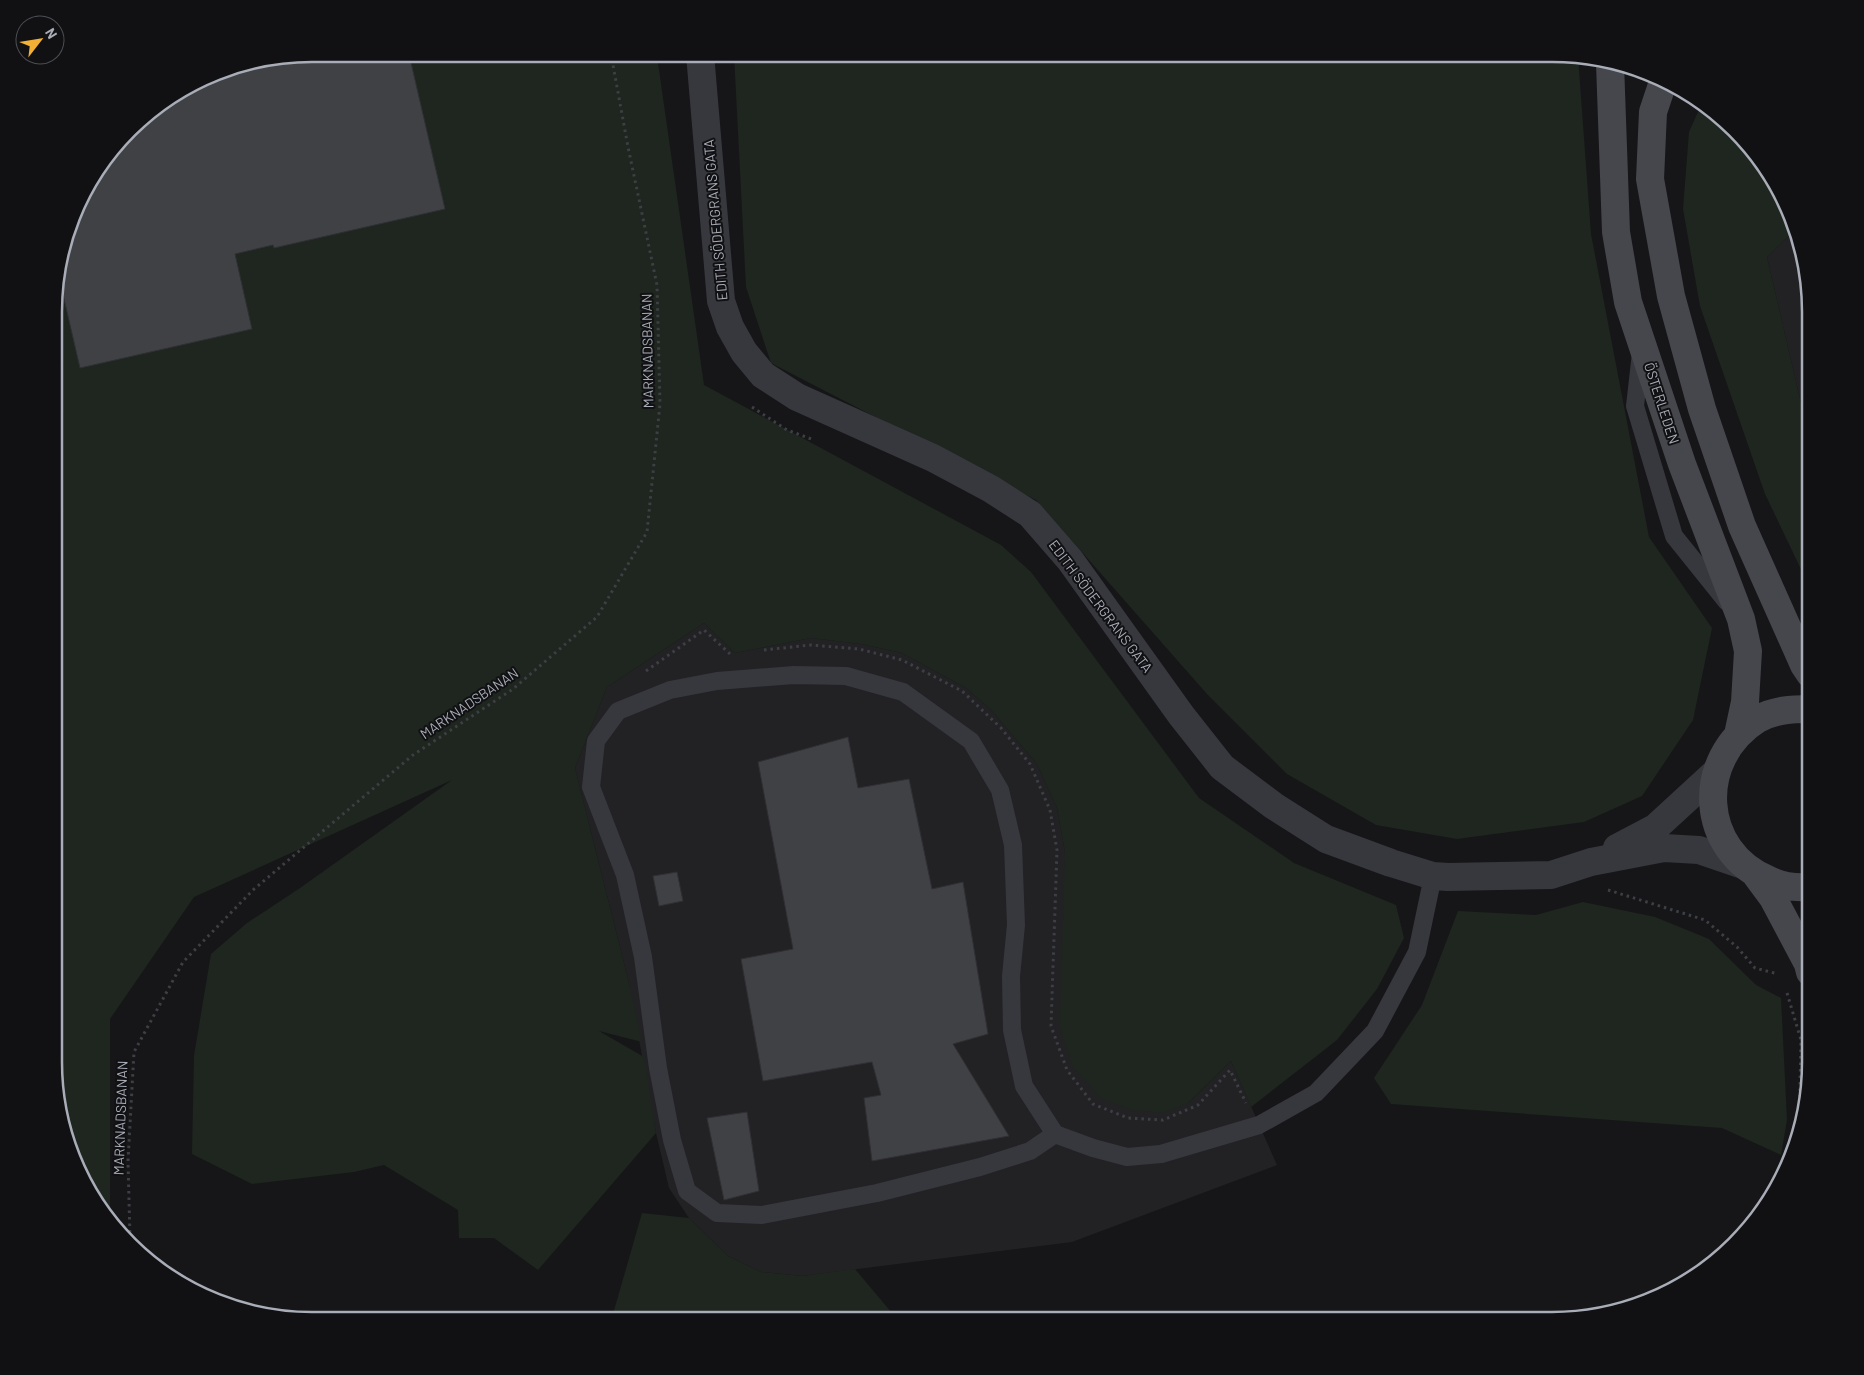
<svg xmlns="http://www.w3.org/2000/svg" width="1864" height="1375" font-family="Barlow,sans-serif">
  <rect width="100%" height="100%" fill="#161618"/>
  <path fill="#222225" d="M1793,232L1810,296V442L1767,257Z
    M704,623L735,653L811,638L861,644L902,653L966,688L991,710L1037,764L1057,808L1065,852L1188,1103L1231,1061L1277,1165L1072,1242L802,1276L761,1272L728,1256L689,1218L669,1188L656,1133L628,979L575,768L607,687Z"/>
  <path fill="#1e261f" d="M313,54H652L658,63L704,385L1001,545L1031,572L1199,798L1294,863L1396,905L1404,938L1377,989L1337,1040L1251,1107L1231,1061L1188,1103L1162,1113L1132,1110L1101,1098L1073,1067L1060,1026L1065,852L1057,808L1037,764L991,710L966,688L902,653L861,644L811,638L735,653L704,623L607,687L575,768L628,979L642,1042L599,1031L644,1057L656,1133L538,1270L494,1238H459L458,1210L384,1165L354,1172L252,1184L192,1154L194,1056L211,954L247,923L300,888L452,780L194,897L110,1019V1216L88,1192L56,1096V279L81,198L142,118L214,73Z
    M734,54H1568L1578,56L1591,234L1649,537L1712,628L1693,720L1642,796L1584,822L1457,839L1376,825L1287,774L1207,694L1036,500L771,363L746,287Z
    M1702,103L1709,107L1746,142L1783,198L1793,232L1767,257L1810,442V588L1765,494L1700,306L1683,209L1689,132Z
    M1583,902L1655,917L1709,939L1756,985L1781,998L1787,1120L1781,1155L1722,1128L1391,1104L1374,1078L1422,1005L1458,911L1536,915Z
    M642,1213L689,1218L728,1256L761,1272L802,1276L855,1269L892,1313V1321H611Z"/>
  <path fill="#404145" stroke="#303034" d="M312,54H409L445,209L274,248L273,245L235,254L252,329L80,368L58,273L81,198L142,118L214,73Z
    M848,737L858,788L909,779L932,889L963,882L988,1034L953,1044L1009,1136L872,1161L864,1098L881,1095L872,1062L763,1081L741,959L793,949L758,762Z
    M677,872L683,901L659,906L653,876Z
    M747,1112L759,1191L724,1200L707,1118Z"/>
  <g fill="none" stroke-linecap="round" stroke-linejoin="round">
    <path stroke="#3d3f44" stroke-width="3" stroke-dasharray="2.5 4" stroke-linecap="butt" d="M752,407L787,430L814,440
      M764,650L811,645L859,649L902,660L962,691L1001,728L1030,764L1050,810L1057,850L1051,1026L1067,1070L1093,1104L1128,1118L1163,1120L1198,1105L1230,1070L1246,1103
      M646,671L704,630L730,654
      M1608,890L1705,920L1737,947L1755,968L1778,974
      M1787,993L1801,1040L1799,1133
      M130,1239L128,1161L134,1052L183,962L253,890L413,755L513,689L597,617L647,532L660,404L657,285L628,147L611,54"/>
    <path stroke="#37383d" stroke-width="18" d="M1641,353L1635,406L1674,536L1727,602
      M1055,1134L1030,1151L980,1167L877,1193L762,1215L717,1213L687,1191L672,1140L658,1068L643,957L625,875L591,787L596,741L618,711L670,690L717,681L794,675L846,676L903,692L971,741L1000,790L1013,845L1016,925L1011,976L1012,1030L1024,1086L1055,1134L1093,1148L1127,1157L1161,1154L1259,1125L1316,1093L1375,1031L1417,952L1433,876"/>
    <path stroke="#37383d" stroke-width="28" d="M700,54L721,301L730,327L744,352L763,375L797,397L933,458L991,489L1030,514L1070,560L1181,715L1222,767L1274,806L1326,839L1391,863L1433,876L1448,877L1551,875L1591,862L1664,848L1699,850L1743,865
      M1617,848L1655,828L1716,772"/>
    <path stroke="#45474d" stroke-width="28" d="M1610,63L1616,232L1628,302L1682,464L1741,619L1748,651L1745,702L1738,735
      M1663,82L1653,112L1650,179L1671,296L1702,409L1742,526L1804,665L1810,674
      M1810,709C1792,709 1774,710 1758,719C1694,759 1699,851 1769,880C1781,886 1796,888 1810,887
      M1756,875L1773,898L1808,964L1810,972"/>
  </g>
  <g text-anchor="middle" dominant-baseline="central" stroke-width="4" stroke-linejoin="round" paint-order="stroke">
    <g font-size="14" fill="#a8adb8" stroke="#111113">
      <text transform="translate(715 220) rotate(-95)">EDITH SÖDERGRANS GATA</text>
      <text transform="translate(647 351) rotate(-91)">MARKNADSBANAN</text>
      <text transform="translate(1662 403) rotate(72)">ÖSTERLEDEN</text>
      <text transform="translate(1101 606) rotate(53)">EDITH SÖDERGRANS GATA</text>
      <text transform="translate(469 703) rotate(-34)">MARKNADSBANAN</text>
      <text transform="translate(120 1118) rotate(-88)">MARKNADSBANAN</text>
    </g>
  </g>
  <path d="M0 0H1864V1375H0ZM312 62H1552A250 250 0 0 1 1802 312V1062A250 250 0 0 1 1552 1312H312A250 250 0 0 1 62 1062V312A250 250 0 0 1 312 62Z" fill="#111113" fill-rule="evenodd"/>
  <path fill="none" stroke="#a8adb8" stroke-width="2.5" d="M312 62H1552A250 250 0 0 1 1802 312V1062A250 250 0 0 1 1552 1312H312A250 250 0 0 1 62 1062V312A250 250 0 0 1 312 62Z"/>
  <g transform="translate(40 40) rotate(59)"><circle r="24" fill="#111113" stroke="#4d4f55"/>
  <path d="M0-4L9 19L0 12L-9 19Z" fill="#f2b134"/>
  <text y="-8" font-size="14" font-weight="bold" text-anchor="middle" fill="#a8adb8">N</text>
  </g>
</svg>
